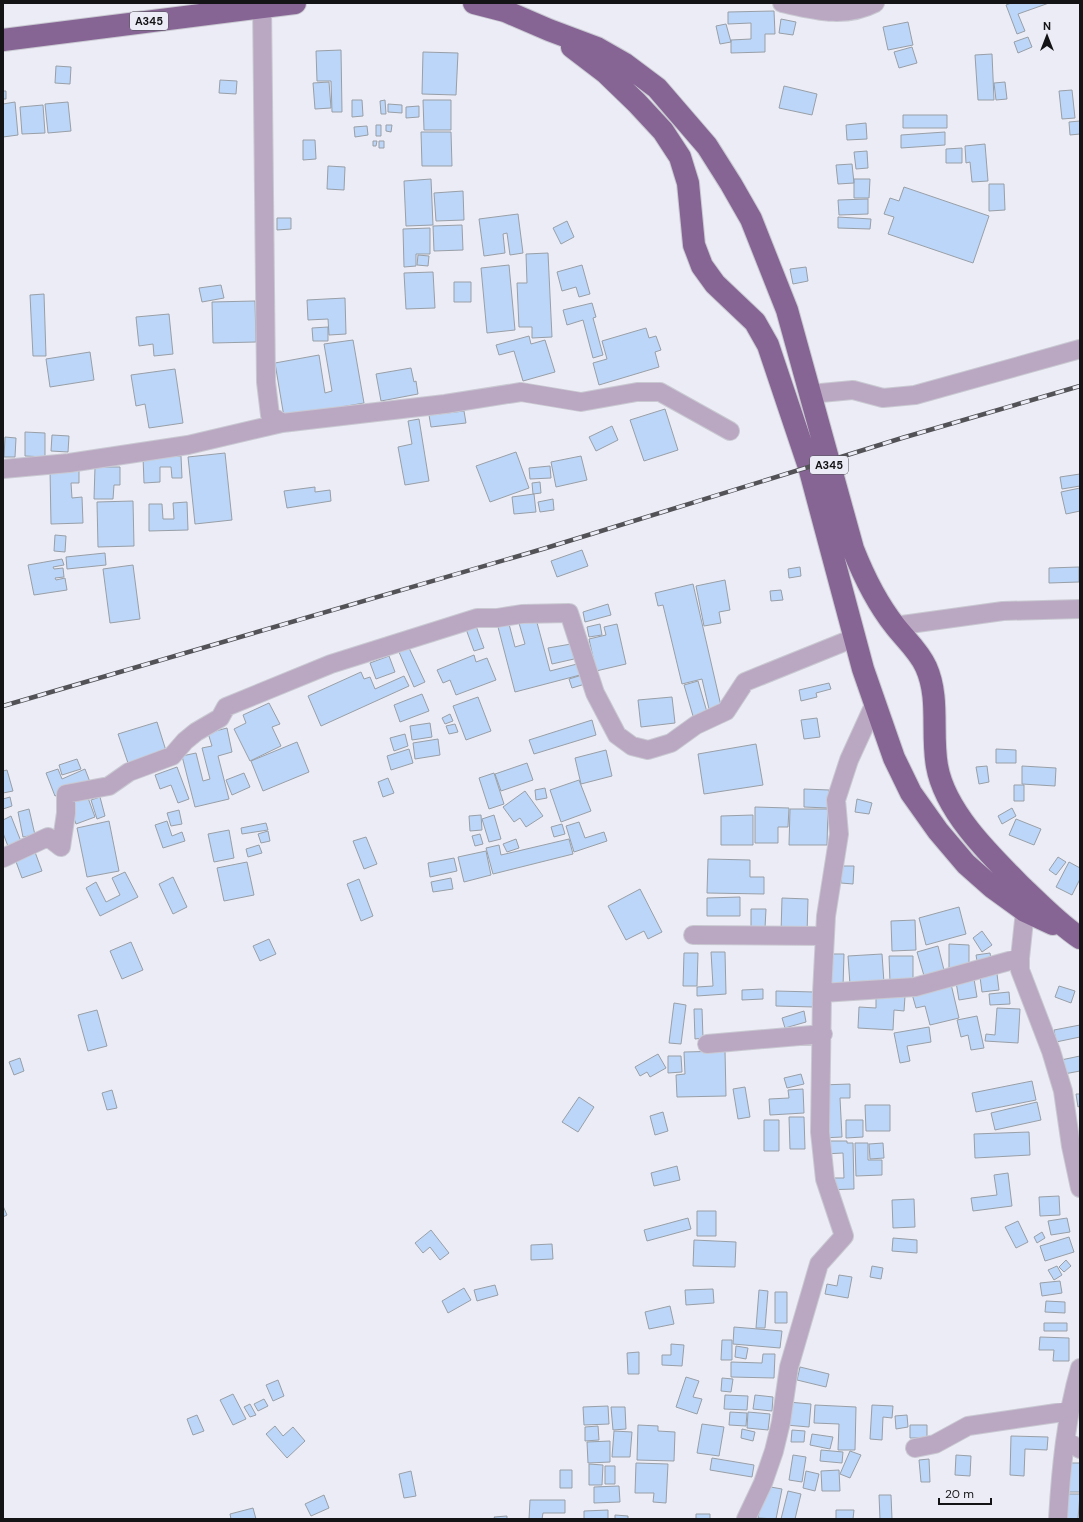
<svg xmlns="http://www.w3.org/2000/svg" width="1083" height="1522" font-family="'DM Sans',sans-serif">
  <rect width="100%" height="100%" fill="#ececf6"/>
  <path fill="#bbd6f8" stroke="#999fa7" d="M1011,3H1049L1018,14L1025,31L1017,34L1006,5Z
    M774,11L775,34H765V52L731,53V40L751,39V23L728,24V12Z
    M781,19L796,22L793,35L779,33Z
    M908,22L913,45L888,50L883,27Z
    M726,24L731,42L720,44L716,26Z
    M1028,37L1032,47L1018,53L1014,42Z
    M912,47L917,63L899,68L894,52Z
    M341,50L342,112H332L331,81H317L316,51Z
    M423,52L458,53L456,95L422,94Z
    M992,54L994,100H978L975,55Z
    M56,66L71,67L70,84L55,83Z
    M220,80L237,81L236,94L219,93Z
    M329,82L331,108L315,109L313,83Z
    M1005,82L1007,99L996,100L994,83Z
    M784,86L817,94L812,115L779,108Z
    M1072,90L1075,118L1062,119L1059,91Z
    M3,91H6V99H3Z
    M352,100H362L363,116L352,117Z
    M385,100L386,114H381L380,101Z
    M423,100H451V130H424Z
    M15,102L18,135L3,137V104Z
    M68,102L71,131L48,133L45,104Z
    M388,104L402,105V113L388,112Z
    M43,105L45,133L22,134L20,107Z
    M419,106V117L406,118V107Z
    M903,115H947V128H903Z
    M1080,121V134L1070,135L1069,122Z
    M866,123L867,139L847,140L846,125Z
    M376,125H381V136H376Z
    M386,125H392L391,132L386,131Z
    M367,126L368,135L355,137L354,127Z
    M421,132H451L452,166H422Z
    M945,132V145L901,148V135Z
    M303,140H315L316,159L303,160Z
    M373,141H377L376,146H373Z
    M379,141H384V148H379Z
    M985,144L988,181L972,182L970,162L966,163L965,146Z
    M962,148V163H946V149Z
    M867,151L868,168L856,169L854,152Z
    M852,164L854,183L838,184L836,165Z
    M328,166L345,167L344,190L327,189Z
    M431,179L433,225L406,226L404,181Z
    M854,179H870L869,198H854Z
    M989,184H1004L1005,210L989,211Z
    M904,187L989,216L973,263L888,234L894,217L884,214L890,198L899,201Z
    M463,191L464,220L436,221L434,193Z
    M868,199V214L839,215L838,200Z
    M518,214L523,253L510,255L507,233L503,234L505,253L484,256L479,219Z
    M838,217L871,219L870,229L838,228Z
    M277,218H291V229L277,230Z
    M567,221L574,237L561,244L553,228Z
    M462,225L463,250L434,251L433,226Z
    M430,228V254H416V266L404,267L403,229Z
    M548,253L552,337L532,338V327H519L517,283H527L526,254Z
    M418,255L429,256L428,266L417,265Z
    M509,265L515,330L487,333L481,268Z
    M582,265L590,294L579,297L576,287L562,291L557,272Z
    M806,267L808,281L793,284L790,269Z
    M433,272L435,308L406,309L404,273Z
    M454,282H471V302H454Z
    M221,285L224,298L202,302L199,288Z
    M44,294L46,356H33L30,295Z
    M345,298L346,334L329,335L328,319L308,320L307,300Z
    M255,301L256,342L213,343L212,302Z
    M592,303L596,317L593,318L603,355L593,358L583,320L567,325L563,310Z
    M169,314L173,354L154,356L153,344L139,346L136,317Z
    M328,327V341H313L312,328Z
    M646,328L649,338L656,336L661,350L655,352L659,367L599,385L593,363L607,359L602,341Z
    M529,336L531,344L545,340L555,372L523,381L514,351L499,355L496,345Z
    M353,340L364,403L284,417L275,363L319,355L325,393L332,391L324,344Z
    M90,352L94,380L50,387L46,359Z
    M411,368L414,382L416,381L418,394L381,401L376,374Z
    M175,369L183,423L149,428L145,404L136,406L131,375Z
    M665,409L678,450L644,461L630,420Z
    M464,411L466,423L431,427L429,415Z
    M419,419L429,481L405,485L398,447L412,444L408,421Z
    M612,426L618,440L596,451L589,437Z
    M25,432L45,433V457L25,456Z
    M52,435L69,436L68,452L51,451Z
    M5,437L16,438L15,457H4Z
    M516,452L529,488L490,502L476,466Z
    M225,453L232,520L195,524L188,457Z
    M181,456L182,478H172L171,467H160V482L144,483L143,457Z
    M581,456L587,480L556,487L551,462Z
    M550,466L551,478L530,479L529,468Z
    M79,467V483H71L72,498L82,497L83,523L51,524L50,469Z
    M95,467H120V485H114L113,499H94Z
    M1080,474V486L1062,489L1060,477Z
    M540,482L541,493L533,494L532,483Z
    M315,487V492L330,490L331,501L287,508L284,491Z
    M1080,488V511L1066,514L1061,492Z
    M534,494L536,512L514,514L512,497Z
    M553,499L554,510L540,512L538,502Z
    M133,501L134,546L98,547L97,502Z
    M187,502L188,530L149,531V504H162L163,519H174L173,503Z
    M55,535L66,536L65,552L54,551Z
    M582,550L588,566L557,577L551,561Z
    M105,553L106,565L67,569L66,557Z
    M62,559L64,565L53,567L54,569L63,568L64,577L55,578L56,580L65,578L67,590L34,595L28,565Z
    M133,565L140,619L110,623L103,569Z
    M800,567L801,576L789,578L788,569Z
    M1079,567V582L1049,583V568Z
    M725,580L730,610L719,612L721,623L704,626L696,586Z
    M693,584L721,706L709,709L702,679L682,684L663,605L658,606L655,593Z
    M781,590L783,600L771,601L770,591Z
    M608,604L611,615L585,622L583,612Z
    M536,619L550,671L577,664L580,675L515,692L498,627L509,624L515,647L525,644L519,623Z
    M600,624L602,635L589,637L587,627Z
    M617,624L626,664L596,671L589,639L606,635L604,627Z
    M476,626L484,648L474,651L466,629Z
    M571,644L574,659L552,664L548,648Z
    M409,648L425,682L414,687L399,652Z
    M474,655L476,662L487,658L496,680L456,695L450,680L443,683L437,670Z
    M389,656L395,672L376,679L370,663Z
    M361,672L364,679L370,677L375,689L404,676L409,686L321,726L308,696Z
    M582,675L585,684L572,688L569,679Z
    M698,681L707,712L693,716L684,685Z
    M829,683L831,689L816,693L817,697L801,701L799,690Z
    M422,694L429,711L400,722L394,705Z
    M478,697L491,731L466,740L453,706Z
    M672,697L675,723L641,727L638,700Z
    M269,703L280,724L272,727L281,746L250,761L234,729L246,723L243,715Z
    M450,714L453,721L445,724L442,718Z
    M817,718L820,737L804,739L801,720Z
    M592,720L596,735L534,754L529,740Z
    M157,722L167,754L129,766L118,734Z
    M430,723L432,737L412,740L410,726Z
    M455,724L458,732L449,734L446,726Z
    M227,728L232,752L218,756L229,799L195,807L182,756L196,753L203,781L210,779L202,748L212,746L208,733Z
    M405,734L408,746L394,751L390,738Z
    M438,739L440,755L415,759L413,743Z
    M297,742L309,772L263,791L251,761Z
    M756,744L763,785L704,794L698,754Z
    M409,749L413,763L391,770L387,756Z
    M996,749L1016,750V763H996Z
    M606,750L612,776L581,784L575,758Z
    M77,759L81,769L62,775L59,765Z
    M527,763L533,780L501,791L495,774Z
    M987,766L989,782L979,784L976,767Z
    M1022,766L1056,768L1055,786L1022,784Z
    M177,767L189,799L178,803L171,785L160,789L155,775Z
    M58,769L62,779L85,769L90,782L55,796L46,773Z
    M7,770L13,791L3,793V771Z
    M244,773L250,787L232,795L226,780Z
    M494,773L504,804L489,809L479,778Z
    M388,778L394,793L383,797L378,782Z
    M579,780L591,811L561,822L550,790Z
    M1014,785H1024V801H1014Z
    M545,788L547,798L536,800L535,790Z
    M804,789L829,790L828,808L804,807Z
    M525,791L543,816L526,827L520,818L514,822L503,807Z
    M87,795L95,817L76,824L68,802Z
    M10,797L12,806L3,809V799Z
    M100,797L105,816L97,819L91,800Z
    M857,799L872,803L869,814L855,812Z
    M755,807L789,808L788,827H778V843H755Z
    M1012,808L1016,816L1002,824L998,816Z
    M29,809L35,835L23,837L18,812Z
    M790,809H828L827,845H789Z
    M179,810L182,824L171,826L167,813Z
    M481,815L482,830L470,831L469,816Z
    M494,815L501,839L489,842L482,819Z
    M753,815V845H721V816Z
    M11,816L22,844L9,849L3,833V820Z
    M1016,819L1041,829L1034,845L1009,835Z
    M109,821L119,871L87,877L77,828Z
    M167,821L172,836L182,832L185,841L163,848L155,825Z
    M579,822L585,838L604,832L607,841L574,852L566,826Z
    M266,823L268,830L242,834L241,828Z
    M562,824L565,834L554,837L551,827Z
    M229,830L234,858L214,862L208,834Z
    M268,831L270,841L261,843L258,834Z
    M480,834L483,844L475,846L472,836Z
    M366,837L377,864L364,869L353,841Z
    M516,839L519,848L507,852L503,844Z
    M569,839L573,854L493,874L486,848L499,845L501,855Z
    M259,845L262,853L248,857L246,849Z
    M486,851L491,875L464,882L458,857Z
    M35,852L42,871L22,878L15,859Z
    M1058,857L1066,862L1056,875L1049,870Z
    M454,858L457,871L430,877L428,863Z
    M708,859L750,860V877H764V894L707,893Z
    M247,862L254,895L224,901L217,868Z
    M1069,862L1080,868V879L1072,895L1056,887Z
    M842,866H854L853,884L841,883Z
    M125,872L138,897L100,916L86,888L96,882L106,902L120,895L112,878Z
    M173,877L187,907L173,914L159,884Z
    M451,878L453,889L433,892L431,882Z
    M359,879L373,916L361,921L347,884Z
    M640,889L662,932L648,939L644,931L626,940L608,906Z
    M740,897V916H707V898Z
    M782,898L808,899L807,934L781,933Z
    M959,907L966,934L926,945L919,918Z
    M751,909H766L765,928L751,927Z
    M915,920L916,950L892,951L891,921Z
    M982,931L992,945L982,952L973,938Z
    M269,939L276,954L260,961L253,946Z
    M131,942L143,970L122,979L110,951Z
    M949,944L969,945V970L949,969Z
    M938,946L945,974L925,979L917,952Z
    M711,952H725L726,994L697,996V987L713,986Z
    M684,953H698L697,986H683Z
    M990,953L992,965L978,967L976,955Z
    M829,954H844L843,987H828Z
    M882,954L884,983L850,985L848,956Z
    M889,956H913V981L890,982Z
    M997,974L999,990L982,992L980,977Z
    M974,979L977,997L959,1000L956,982Z
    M951,984L959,1018L930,1025L925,1006L916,1008L912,994Z
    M1059,986L1075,991L1071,1003L1055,997Z
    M763,989V999L742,1000V990Z
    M776,991L814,992V1007L776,1006Z
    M1009,992L1010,1004L990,1005L989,994Z
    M876,995L905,996L904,1011L894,1010L893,1030L858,1028L859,1007L876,1008Z
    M674,1003L686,1005L681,1044L669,1043Z
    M997,1008L1020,1009L1018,1043L985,1041L986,1034L995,1035Z
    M694,1009H702L703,1038L695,1039Z
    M97,1010L107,1046L88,1051L78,1015Z
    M804,1011L806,1022L785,1028L782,1018Z
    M977,1016L984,1048L971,1050L968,1035L961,1037L957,1020Z
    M1080,1025V1037L1056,1042L1054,1030Z
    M929,1027L931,1042L907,1046L910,1061L900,1063L894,1033Z
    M725,1051L726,1096L677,1097L676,1075L685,1074L684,1052Z
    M658,1054L666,1068L650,1077L647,1072L640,1076L635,1067Z
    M668,1056H681L682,1072L668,1073Z
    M1080,1056V1071L1064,1074L1061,1060Z
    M20,1058L24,1071L14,1075L9,1062Z
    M801,1074L804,1084L787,1088L784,1078Z
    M1032,1081L1036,1100L976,1112L972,1093Z
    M850,1084V1098H840L842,1137L822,1138L821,1085Z
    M745,1087L750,1117L738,1119L733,1089Z
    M803,1089L804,1113L770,1115L769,1099L789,1098L788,1090Z
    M112,1090L117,1108L107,1110L102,1093Z
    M1076,1094H1080V1106L1078,1107Z
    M579,1097L594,1107L578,1132L562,1122Z
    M1037,1102L1041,1120L995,1130L991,1113Z
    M865,1105H890V1131H866Z
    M663,1112L668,1131L655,1135L650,1116Z
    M789,1117H804L805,1149H790Z
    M764,1120H779V1151H764Z
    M846,1120H863V1137L846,1138Z
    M1029,1132L1030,1155L975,1158L974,1134Z
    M824,1141H847V1143H853L854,1189L824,1190V1178H844L843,1153L824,1154Z
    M855,1143H868V1160H882V1175L856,1176Z
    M883,1143L884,1158L870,1159L869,1144Z
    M677,1166L680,1180L654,1186L651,1173Z
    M1008,1173L1012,1206L973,1211L971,1198L997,1195L994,1175Z
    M1059,1196L1060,1215L1040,1216L1039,1197Z
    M914,1199L915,1227L893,1228L892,1200Z
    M3,1206L7,1215L3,1217Z
    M697,1211H716V1236H697Z
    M688,1218L691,1229L647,1241L644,1230Z
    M1067,1218L1070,1232L1051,1235L1048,1221Z
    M1018,1221L1028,1242L1016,1248L1005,1227Z
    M431,1230L449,1253L440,1260L430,1247L423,1253L415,1243Z
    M1042,1232L1045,1238L1037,1243L1034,1237Z
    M1069,1237L1074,1252L1045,1261L1040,1246Z
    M893,1238L917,1240V1253L892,1251Z
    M694,1240L736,1242L735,1267L693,1266Z
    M552,1244L553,1259L531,1260V1245Z
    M1066,1260L1071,1266L1064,1272L1059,1267Z
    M872,1266L883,1268L881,1279L870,1277Z
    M1057,1266L1062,1275L1054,1280L1048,1270Z
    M839,1275L852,1277L848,1298L825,1294L827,1284L837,1286Z
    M1060,1281L1062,1293L1042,1296L1040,1283Z
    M495,1285L498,1295L477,1301L474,1290Z
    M464,1288L471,1300L448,1313L442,1301Z
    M713,1289L714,1303L686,1305L685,1290Z
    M759,1290L768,1291L765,1328H756Z
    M775,1292H787V1323H775Z
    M1046,1301L1065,1302V1313L1045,1312Z
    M670,1306L674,1324L649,1329L645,1312Z
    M1044,1323H1067V1331H1044Z
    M734,1327L782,1331L780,1348L733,1344Z
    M1040,1337L1069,1338V1361H1053L1054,1350H1039Z
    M722,1340H732V1360H721Z
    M671,1344L684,1345L682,1366L662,1365V1355H671Z
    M736,1346L748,1348L746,1359L735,1357Z
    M639,1352V1374H628L627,1353Z
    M763,1354H775L774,1378L731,1377V1362L762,1363Z
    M800,1367L829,1374L826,1387L797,1380Z
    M686,1377L699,1381L693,1397L702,1399L697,1414L676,1407Z
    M722,1378L733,1379L731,1392L721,1391Z
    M278,1380L284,1396L273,1401L266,1385Z
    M233,1394L246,1419L233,1425L220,1400Z
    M725,1395L748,1396L747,1410L724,1409Z
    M755,1395L773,1397L772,1411L753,1409Z
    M264,1399L268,1406L258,1411L254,1404Z
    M788,1402L811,1404L809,1427L786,1425Z
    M250,1404L256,1415L250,1417L244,1407Z
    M815,1405L856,1407L855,1450H838L839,1424L814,1423Z
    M872,1405L893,1406L892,1418L883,1417L882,1440L870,1439Z
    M608,1406L609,1424L584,1425L583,1407Z
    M611,1407H625L626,1429L613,1430Z
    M730,1412L747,1413L746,1426L729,1425Z
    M748,1412L770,1414L768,1430L747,1428Z
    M197,1415L204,1431L193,1435L187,1419Z
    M907,1415L908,1427L896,1429L895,1416Z
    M702,1424L724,1427L719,1456L697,1453Z
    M638,1425L658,1426V1431L675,1432L674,1461L637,1460Z
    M910,1425H927V1438H910Z
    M275,1426L283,1436L293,1427L305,1441L287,1458L266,1434Z
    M598,1426L599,1440L585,1441V1427Z
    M742,1429L755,1432L753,1441L741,1438Z
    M792,1430L805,1431L804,1442H791Z
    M614,1431L632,1432L630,1457H612Z
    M812,1434L833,1437L830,1449L810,1445Z
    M1011,1436L1048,1437L1047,1450L1025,1449L1024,1476L1010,1475Z
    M610,1441V1462L588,1463L587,1442Z
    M821,1450L843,1452L842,1463L820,1461Z
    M850,1451L861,1455L850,1478L840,1474Z
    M793,1455L806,1457L802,1482L789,1480Z
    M956,1455L971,1456L970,1476L955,1475Z
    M712,1458L754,1465L752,1477L710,1470Z
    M929,1459L930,1482H921L919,1460Z
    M636,1463L668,1464L666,1503L653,1502L654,1493H635Z
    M1067,1463H1080V1492H1066Z
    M589,1464L603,1465L602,1485H589Z
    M605,1466H615V1484H605Z
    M560,1470H572V1488H560Z
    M839,1470L840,1491H822L821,1471Z
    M411,1471L416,1496L404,1498L399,1474Z
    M806,1471L819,1474L815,1491L803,1488Z
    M619,1486L620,1502L594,1503V1487Z
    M765,1486L782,1489L776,1519L758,1518Z
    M788,1491L801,1494L795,1519H781Z
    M1065,1494H1080L1078,1519H1064Z
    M324,1495L329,1508L311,1516L305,1504Z
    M879,1495H891L892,1519H880Z
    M530,1500H565V1513H543L542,1519H529Z
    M253,1508L256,1519H231L230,1514Z
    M608,1510V1519H584V1511Z
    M836,1510H854L853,1519H836Z
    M696,1514H710V1519H696Z
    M615,1515L628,1516V1519H615Z
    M507,1516V1519H495L494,1517Z"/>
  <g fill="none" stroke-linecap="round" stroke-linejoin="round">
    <g stroke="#c9c9d2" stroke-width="20">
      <path id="minor" d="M262,3L266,382L270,415L282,423
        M782,3C814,10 844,19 875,3
        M810,394L853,390L883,398L915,395L1080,349
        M3,469L69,463L188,445L282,423L445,404L521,392L581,402L637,392H660L730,431
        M895,626L1003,611L1080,609
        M3,858L48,837L61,847L66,813V794L109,786L129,772L172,756L185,741L196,732L220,718L226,707L331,664L477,618H497L522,614L569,613L595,693L617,735L632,746L648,750L671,743L696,725L726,711L745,682L854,638
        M1025,911L1020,958V970L1051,1051L1063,1091L1071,1146L1080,1188
        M693,935L825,936
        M822,993L915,987L1020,958
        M707,1044L823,1034
        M1066,1441L1080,1449
        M915,1448L935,1444L968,1426L1070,1411
        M746,1519L763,1483L774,1451L781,1422L789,1367L819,1264L844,1236L825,1179L820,1132L822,993L826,916L839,834L836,800L849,760L875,703
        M1058,1519C1061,1468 1066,1417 1080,1368"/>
    </g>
    <g stroke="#c9c9d2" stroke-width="24">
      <path id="trunk" d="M474,3L505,11L549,30L597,48L625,64L657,88L707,146L731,184L751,219L787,310L853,549C864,577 876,602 895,626C905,639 919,651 926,667C940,698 931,733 937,766C945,812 991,856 1023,888C1041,905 1059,924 1080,938
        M3,40L295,3
        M572,47L606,73L637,103L663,131L680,157L688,183L694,245L702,266L715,284L755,322L768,345L809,467L863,669L894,758L911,793L938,831L966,864L992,887L1025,911L1053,924"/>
    </g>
    <use href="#minor" stroke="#baa8c2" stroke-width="18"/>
    <use href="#trunk" stroke="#866494" stroke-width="22"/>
    <g stroke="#525257" stroke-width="4.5">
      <path id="rail" d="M3,706L546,548L828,461L902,438L1080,386"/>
    </g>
    <use href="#rail" stroke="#ececf6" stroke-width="3" stroke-dasharray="9" stroke-linecap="butt"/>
  </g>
  <g text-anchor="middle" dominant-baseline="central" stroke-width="3.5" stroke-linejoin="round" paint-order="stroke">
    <g fill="#ececf6" stroke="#55555a" stroke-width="1">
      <rect x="130" y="12" width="38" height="18" rx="3"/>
      <rect x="810" y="456" width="38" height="18" rx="3"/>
    </g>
    <g font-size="11" font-weight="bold" fill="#141417">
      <text x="149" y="21">A345</text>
      <text x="829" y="465">A345</text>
    </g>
  </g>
  <rect width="1083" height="1522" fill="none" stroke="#141417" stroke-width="8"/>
  <g transform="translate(1047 36)" stroke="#ececf6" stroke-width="3" paint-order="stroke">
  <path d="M0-3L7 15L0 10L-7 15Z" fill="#141417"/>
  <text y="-6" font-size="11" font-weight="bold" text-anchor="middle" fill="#141417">N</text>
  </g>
  <path d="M939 1498v6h52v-6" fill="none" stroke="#141417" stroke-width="2"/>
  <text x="945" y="1498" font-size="12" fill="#141417" stroke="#ececf6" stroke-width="3" paint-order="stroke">20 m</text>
</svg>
